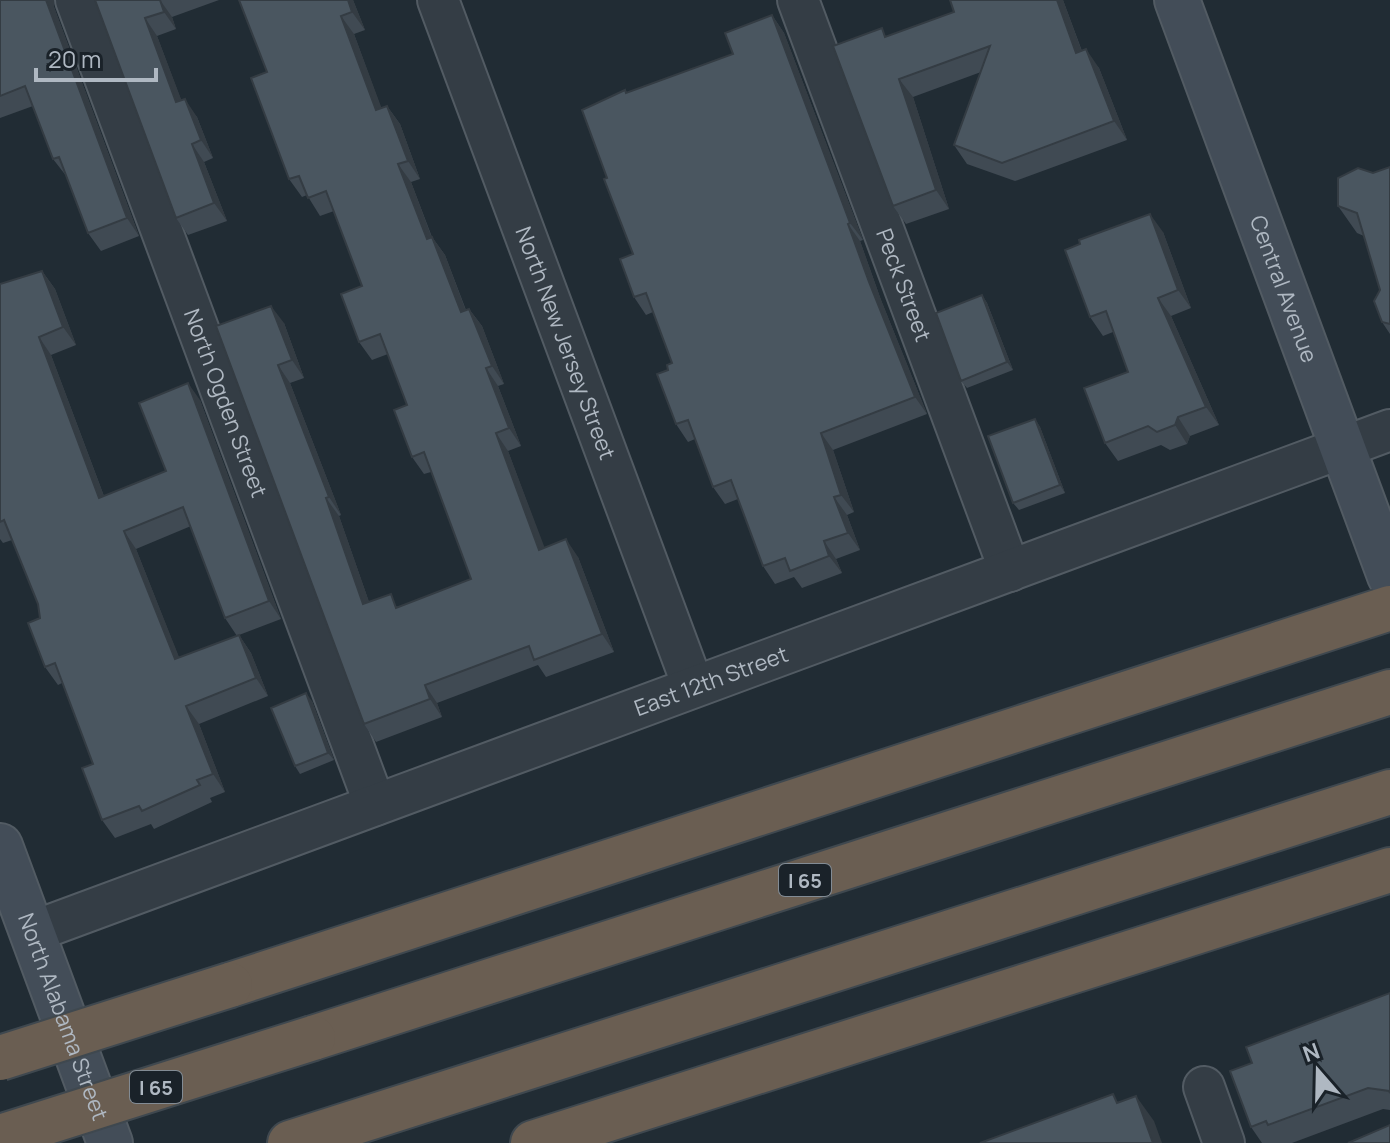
<svg xmlns="http://www.w3.org/2000/svg" width="1390" height="1143" font-family="Manrope,sans-serif">
  <rect width="100%" height="100%" fill="#212c34"/>
  <g fill="none" stroke-linecap="round" stroke-linejoin="round">
    <g stroke="#525b63" stroke-width="44">
      <g id="street">
        <path id="s1" d="M76,0L375,805"/>
        <path id="s2" d="M438,0L693,686"/>
        <path id="s3" d="M798,0L1010,571"/>
        <path id="s4" d="M32,932L1390,430"/>
        <path d="M1204,1087L1224,1143"/>
      </g>
    </g>
    <g stroke="#525b63" stroke-width="48">
      <g id="secondary">
        <path id="s5" d="M1177,0L1390,576"/>
        <path id="s6" d="M0,846L110,1143"/>
      </g>
    </g>
    <g stroke="#3f484f" stroke-width="48">
      <path id="highway" d="M230,985L1390,608
        M313,1038L1390,692
        M290,1143L1390,792
        M533,1143L1390,870"/>
    </g>
    <use href="#street" stroke="#343d45" stroke-width="40"/>
    <use href="#secondary" stroke="#434d58" stroke-width="44"/>
    <use href="#highway" stroke="#6a5e52" stroke-width="44"/>
    <g stroke="#3f484f" stroke-width="48" stroke-linecap="butt">
      <path id="highway-bridge" d="M0,1058L230,985
        M0,1137L313,1038"/>
    </g>
    <use href="#highway-bridge" stroke="#6a5e52" stroke-width="44"/>
  </g>
  <path fill="#404a53" fill-rule="evenodd" d="M0,0H54V7L139,236L101,251L88,233L67,177L53,159L33,106L0,118Z
    M95,0H219L172,17L176,29L157,36L181,100L197,117L213,158L204,162L227,221L188,235L176,218Z
    M353,0L365,30L354,34L381,108L387,106L400,124L420,179L411,182L432,237L445,255L466,310L469,309L482,326L504,384L498,386L521,446L508,451L544,548L578,557L614,652L546,677L538,665L437,703L442,717L376,742L364,724L216,326L284,323L304,378L290,383L341,515L339,516L369,602L400,607L471,579L431,472L424,474L412,457L407,405L388,354L372,360L359,342L362,286L334,211L320,216L307,195L302,197L289,179L267,72Z
    M950,0H1063L1082,51L1099,68L1127,140L1015,181L967,164L954,145L981,72L913,97L949,209L906,224L893,206L888,36L954,12Z
    M772,15L784,33L863,240L860,241L881,300L927,414L833,450L854,512L847,515L860,550L836,559L842,573L802,588L794,577L775,584L763,566L738,499L725,504L713,487L695,439L688,442L676,424L668,370L672,363L653,312L646,315L634,297L633,254L607,178L625,90L627,93L733,54Z
    M1390,167V334L1382,322L1380,290L1364,236L1357,233L1338,206L1373,173Z
    M1163,232L1191,308L1171,316L1219,425L1190,436L1187,444L1170,450L1161,445L1118,461L1105,443L1128,372L1113,332L1103,336L1090,317Z
    M42,271L55,289L76,345L51,355L104,496L166,471L200,400L281,619L239,635L251,653L268,696L199,724L225,792L210,798L212,802L154,829L151,824L115,838L102,820L93,764L62,683L58,685L45,667L40,618L38,604L12,540L3,543L0,539V284ZM191,526L225,618L237,636L179,658L136,549Z
    M982,295L987,303L1013,370L967,388L961,381Z
    M1035,419L1040,427L1065,493L1019,510L1013,503Z
    M312,701L334,760L300,774L295,766Z
    M1390,993V1110L1383,1109L1292,1143H1262L1251,1127L1252,1063Z"/>
  <path fill="#343c43" d="M46,0H54V7L139,236L127,218Z
    M160,0L172,17L176,29L164,12Z
    M348,0H353L365,30L352,12Z
    M1057,0H1063L1089,71L1076,53Z
    M772,15L784,33L863,240L850,223Z
    M341,16L354,34L389,128L376,110Z
    M145,18L157,36L189,120L176,102Z
    M1086,49L1099,68L1127,140L1114,121Z
    M899,79L913,97L949,209L936,190Z
    M185,99L197,117L213,158L201,140Z
    M387,106L400,124L420,179L408,161Z
    M192,144L204,162L227,221L214,203Z
    M398,164L411,182L439,257L427,239Z
    M1150,214L1163,232L1191,308L1178,290Z
    M848,224L860,241L881,300L927,414L915,397L869,282Z
    M432,237L445,255L473,330L461,312Z
    M42,271L55,289L76,345L63,327Z
    M982,295L987,303L1013,370L1007,362Z
    M1158,298L1171,316L1219,425L1206,407Z
    M271,306L284,323L304,378L292,360Z
    M469,309L482,326L504,384L492,366Z
    M39,337L51,355L111,515L99,498Z
    M278,365L290,383L341,515L329,497Z
    M486,368L498,386L521,446L509,428Z
    M188,383L200,400L281,619L269,601Z
    M1178,417L1190,436L1187,444L1175,425Z
    M1035,419L1040,427L1065,493L1060,485Z
    M496,433L508,451L552,567L539,550Z
    M821,433L833,450L854,512L841,495Z
    M834,497L847,515L860,550L848,533Z
    M326,498L339,516L376,622L363,604Z
    M124,531L136,549L187,677L175,659Z
    M566,539L578,557L614,652L602,634Z
    M824,541L836,559L842,573L829,556Z
    M239,635L251,653L268,696L256,678Z
    M425,685L437,703L442,717L430,699Z
    M306,693L312,701L334,760L328,753Z
    M186,706L199,724L225,792L213,774Z
    M1136,1096L1154,1121L1162,1143H1153Z"/>
  <path fill="#4a5660" stroke="#343c43" stroke-width="2" d="M0,0H46L127,218L88,233L59,157L53,159L25,86L0,96Z
    M95,0H160L164,12L145,18L176,102L185,99L201,140L192,144L214,203L176,218Z
    M239,0H348L352,12L341,16L376,110L387,106L408,161L398,164L427,239L432,237L461,312L469,309L492,366L486,368L509,428L496,433L539,550L566,539L602,634L534,660L529,646L425,685L430,699L364,724L216,326L271,306L292,360L278,365L329,497L326,498L363,604L391,594L396,608L471,579L424,452L412,457L394,410L407,405L380,334L359,342L341,294L362,286L326,191L308,198L299,176L289,179L251,78L267,72Z
    M950,0H1057L1076,53L1086,49L1114,121L1002,163L954,145L990,46L899,79L936,190L893,206L833,46L882,28L885,37L954,12Z
    M772,15L850,223L848,224L869,282L915,397L821,433L841,495L834,497L848,533L824,541L829,556L790,571L785,558L763,566L731,480L713,487L688,420L676,424L657,374L668,370L667,365L672,363L646,293L634,297L620,259L633,254L604,179L607,178L582,110L625,90L626,93L733,54L725,33Z
    M1390,167V324L1382,322L1374,301L1380,290L1357,213L1338,206V178L1358,168L1373,173Z
    M1150,214L1178,290L1158,298L1206,407L1178,417L1175,425L1157,432L1148,426L1105,443L1084,388L1128,372L1106,311L1090,317L1065,250L1080,244L1079,240Z
    M42,271L63,327L39,337L99,498L166,471L139,403L188,383L269,601L225,618L183,507L124,531L175,659L239,635L256,678L186,706L213,774L197,780L200,785L142,811L139,806L102,820L82,768L93,764L55,663L45,667L28,623L40,618L38,604L4,520L0,522V284Z
    M982,295L1007,362L961,381L936,313Z
    M1035,419L1060,485L1013,503L988,436Z
    M306,693L328,753L295,766L271,708Z
    M1390,993V1093L1389,1091L1368,1088L1268,1125L1266,1121L1251,1127L1230,1071L1252,1063L1246,1047Z
    M1113,1094L1117,1103L1136,1096L1153,1143H980Z
    M1390,1125V1143H1348Z"/>
  <g text-anchor="middle" dominant-baseline="central" stroke-width="8" stroke-linejoin="round" paint-order="stroke">
    <g fill="#1a2229" stroke="#828b94" stroke-width="2">
      <rect x="779" y="864" width="52" height="32" rx="6"/>
      <rect x="130" y="1071" width="52" height="32" rx="6"/>
    </g>
    <g font-size="20" font-weight="bold" fill="#afb8c2">
      <text x="805" y="880">I 65</text>
      <text x="156" y="1087">I 65</text>
    </g>
    <g font-size="22" fill="#afb8c2" stroke="#1a2229">
      <text stroke="none"><textPath href="#s3" startOffset="304">Peck Street</textPath></text>
      <text stroke="none"><textPath href="#s5" startOffset="308">Central Avenue</textPath></text>
      <text stroke="none"><textPath href="#s2" startOffset="366">North New Jersey Street</textPath></text>
      <text stroke="none"><textPath href="#s1" startOffset="430">North Ogden Street</textPath></text>
      <text stroke="none"><textPath href="#s4" startOffset="724">East 12th Street</textPath></text>
      <text stroke="none"><textPath href="#s6" startOffset="182">North Alabama Street</textPath></text>
    </g>
  </g>
  <g transform="translate(1318 1071) rotate(340)" stroke="#1a2229" stroke-width="6" paint-order="stroke">
  <path d="M0-6L14 30L0 20L-14 30Z" fill="#afb8c2"/>
  <text y="-12" font-size="22" font-weight="bold" text-anchor="middle" fill="#afb8c2">N</text>
  </g>
  <path d="M36 68v12h120v-12" fill="none" stroke="#afb8c2" stroke-width="4"/>
  <text x="48" y="68" font-size="24" fill="#afb8c2" stroke="#1a2229" stroke-width="6" paint-order="stroke">20 m</text>
</svg>
